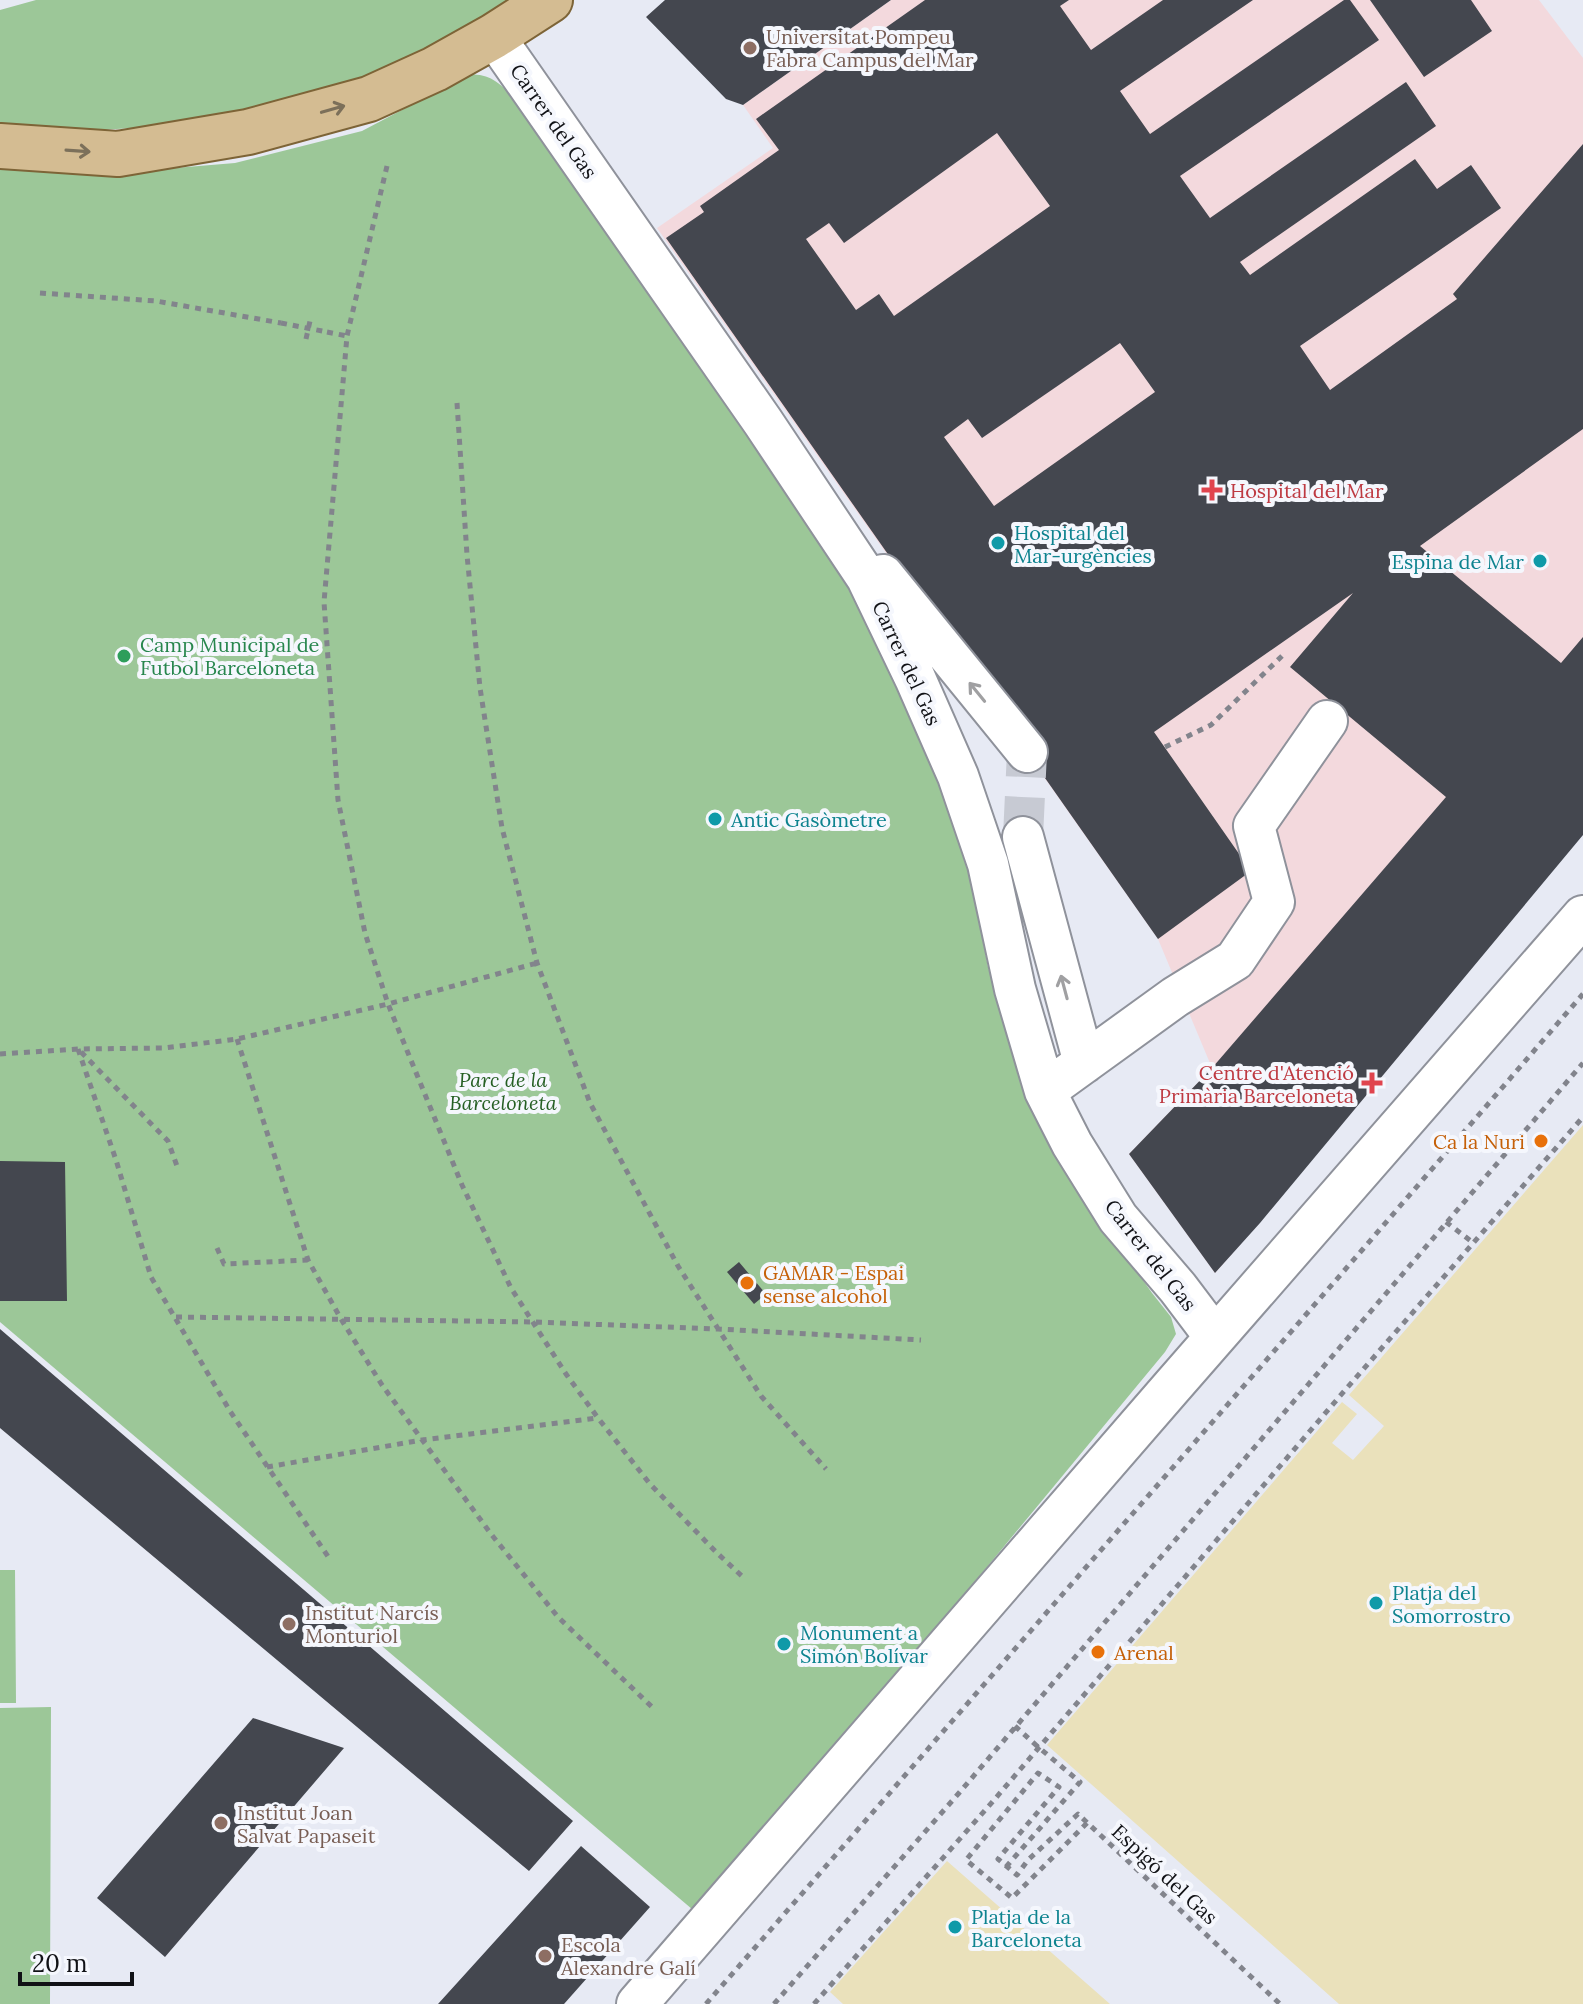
<svg xmlns="http://www.w3.org/2000/svg" width="1583" height="2004" font-family="Lora,serif">
  <rect width="100%" height="100%" fill="#e7eaf4"/>
  <path fill="#f3d9dd" d="M891,0H1539L1583,58V826L1259,1223L1215,1273L1129,1154L1212,1068L1158,939L657,228L773,148L743,105Z"/>
  <path fill="#9cc798" d="M36,0H513L427,52L330,91L246,112L150,127L66,132L0,125V10Z
    M459,74C490,74 492,77 514,97L852,587L941,783L969,871L988,967L1015,1061L1055,1154L1152,1293L1171,1317L1176,1334L1165,1352L699,1915L0,1322V163L127,172L235,163L362,131L438,91Z
    M0,1570H15L16,1703H0Z
    M51,1707L50,2004H0V1708Z"/>
  <path fill="#eae1bb" d="M1583,1125V2004H1339L1047,1745L1342,1402L1357,1414L1332,1443L1353,1460L1384,1426L1349,1395Z
    M947,1861L1110,2004H843L830,1992Z"/>
  <path fill="#44474f" fill-rule="evenodd" d="M665,0H891L743,105L726,99L646,17Z
    M925,0H1069L1060,6L1091,50L1163,0H1253L1120,91L1150,134L1344,0H1350L1379,40L1180,176L1210,218L1406,82L1436,126L1240,262L1250,275L1415,159L1437,189L1471,165L1501,208L1300,346L1330,390L1457,299L1453,294L1583,144V429L1420,546L1561,663L1583,637V835L1260,1223L1215,1273L1129,1154L1212,1068L1446,797L1290,667L1353,593L1154,732L1251,871L1158,939L666,238L704,212L700,206L779,150L756,119ZM997,133L1050,206L894,316L879,294L856,310L806,239L829,223L844,243ZM1120,343L1155,392L994,506L944,437L968,419L982,438Z
    M1370,0H1471L1492,31L1424,77Z
    M0,1161L65,1162L67,1301H0Z
    M739,1262L766,1294L754,1304L727,1272Z
    M0,1329L573,1821L529,1871L0,1428Z
    M253,1718L344,1748L165,1957L97,1898Z
    M581,1846L650,1907L564,2004H438Z"/>
  <g fill="none" stroke-linecap="round" stroke-linejoin="round">
    <path stroke="#c7cad3" stroke-width="40" stroke-dasharray="40 20" stroke-linecap="butt" d="M1023,837L1027,752"/>
    <g stroke="#8f929b" stroke-width="44">
      <path id="minor" d="M494,36L763,422L867,578L915,678L958,776L988,864L1015,989L1045,1091L1072,1144L1118,1218L1178,1288L1215,1337
        M883,575L1027,752
        M1023,837L1084,1063
        M1045,1091L1175,997L1235,960L1274,902L1254,826L1327,721
        M637,2004L1170,1389L1583,916"/>
    </g>
    <g stroke="#7d6437" stroke-width="48">
      <path id="major" d="M0,146L118,154L248,132L369,99L435,69L494,36L550,0"/>
    </g>
    <path stroke="#82848c" stroke-width="5" stroke-dasharray="6 6" stroke-linecap="butt" d="M387,166L347,336L324,602L338,800L365,933L388,1004L462,1185L511,1288L566,1374L598,1418L650,1484L717,1553L744,1578
      M40,293L156,301L281,323
      M327,332L347,336
      M306,339L310,321
      M457,403L467,555L480,688L502,828L537,963L590,1103L678,1266L761,1396L826,1469
      M1165,747L1211,725L1283,655
      M237,1039L308,1260L341,1319L382,1385L491,1534L558,1617L652,1707
      M78,1049L116,1160L151,1277L230,1411L329,1558
      M81,1052L168,1141L177,1166
      M0,1054L78,1049L164,1048L237,1039L388,1004L537,963
      M1446,1222L1471,1241L1469,1244
      M217,1248L224,1264L308,1260
      M176,1317L533,1322L718,1329L921,1340
      M267,1467L422,1440L598,1418
      M1015,1726L1037,1746L1034,1749
      M1087,1823L1012,1898L966,1860L1038,1773L1059,1787L998,1859L1017,1875L1028,1860L1078,1814L1280,2004
      M706,2004L1363,1249L1583,994
      M774,2004L959,1793L1583,1063
      M814,2004L994,1800L1340,1396L1583,1117"/>
    <use href="#minor" stroke="#fff" stroke-width="40"/>
    <use href="#major" stroke="#d4bc92" stroke-width="44"/>
    <path stroke="#82848c" stroke-width="5" stroke-dasharray="6 6" stroke-linecap="butt" d="M281,323L327,332
      M1006,1867L1080,1782L1037,1746"/>
  </g>
  <defs><path id="oneway-shaft" d="M-6 0H5M1.5-3L5.5 0L1.5 3" fill="none" stroke-width="1.6" stroke-linecap="round" stroke-linejoin="round" transform="scale(2)"/></defs>
  <g stroke="#7c705a">
    <use href="#oneway-shaft" transform="translate(333 109) rotate(-16)"/>
    <use href="#oneway-shaft" transform="translate(78 151) rotate(4)"/>
  </g>
  <g stroke="#a0a0a2">
    <use href="#oneway-shaft" transform="translate(977 692) rotate(-129)"/>
    <use href="#oneway-shaft" transform="translate(1064 987) rotate(-105)"/>
  </g>
  <g fill="#8d6e63" stroke="#f5f7fd" stroke-width="3">
    <circle cx="750" cy="48" r="8"/>
    <circle cx="289" cy="1624" r="8"/>
    <circle cx="221" cy="1823" r="8"/>
    <circle cx="545" cy="1956" r="8"/>
  </g>
  <g fill="#e0444e" stroke="#f5f7fd" stroke-width="3">
    <path d="M1208 478h8v8h8v8h-8v8h-8v-8h-8v-8h8z"/>
    <path d="M1368 1071h8v8h8v8h-8v8h-8v-8h-8v-8h8z"/>
  </g>
  <g fill="#0f9aa8" stroke="#f5f7fd" stroke-width="3">
    <circle cx="998" cy="543" r="8"/>
    <circle cx="1540" cy="561" r="8"/>
    <circle cx="715" cy="819" r="8"/>
    <circle cx="1376" cy="1603" r="8"/>
    <circle cx="784" cy="1644" r="8"/>
    <circle cx="955" cy="1927" r="8"/>
  </g>
  <circle fill="#2e9e5b" stroke="#f5f7fd" stroke-width="3" cx="124" cy="656" r="8"/>
  <g fill="#e8710a" stroke="#f5f7fd" stroke-width="3">
    <circle cx="1541" cy="1141" r="8"/>
    <circle cx="747" cy="1283" r="8"/>
    <circle cx="1098" cy="1652" r="8"/>
  </g>
  <g text-anchor="middle" dominant-baseline="central" stroke-width="8" stroke-linejoin="round" paint-order="stroke">
    <g font-size="20" fill="#785e54" stroke="#f5f7fd" text-anchor="start">
      <text x="766" y="36">Universitat Pompeu<tspan x="766" dy="23">Fabra Campus del Mar</tspan></text>
      <text x="305" y="1612">Institut Narcís<tspan x="305" dy="23">Monturiol</tspan></text>
      <text x="237" y="1812">Institut Joan<tspan x="237" dy="23">Salvat Papaseit</tspan></text>
      <text x="561" y="1944">Escola<tspan x="561" dy="23">Alexandre Galí</tspan></text>
    </g>
    <g font-size="20" fill="#111216" stroke="#f5f7fd">
      <text transform="translate(554 121) rotate(55)">Carrer del Gas</text>
      <text transform="translate(907 663) rotate(65)">Carrer del Gas</text>
      <text transform="translate(1151 1255) rotate(52)">Carrer del Gas</text>
      <text transform="translate(1165 1874) rotate(43)">Espigó del Gas</text>
    </g>
    <g font-size="20" fill="#be3a42" stroke="#f5f7fd" text-anchor="start">
      <text x="1230" y="490">Hospital del Mar</text>
      <text x="1354" y="1072" text-anchor="end">Centre d'Atenció<tspan x="1354" dy="23">Primària Barceloneta</tspan></text>
    </g>
    <g font-size="20" fill="#0d838f" stroke="#f5f7fd" text-anchor="start">
      <text x="1014" y="532">Hospital del<tspan x="1014" dy="23">Mar-urgències</tspan></text>
      <text x="1524" y="561" text-anchor="end">Espina de Mar</text>
      <text x="731" y="819">Antic Gasòmetre</text>
      <text x="1392" y="1592">Platja del<tspan x="1392" dy="23">Somorrostro</tspan></text>
      <text x="800" y="1632">Monument a<tspan x="800" dy="23">Simón Bolívar</tspan></text>
      <text x="971" y="1916">Platja de la<tspan x="971" dy="23">Barceloneta</tspan></text>
    </g>
    <g font-size="20" fill="#27864d" stroke="#f5f7fd" text-anchor="start">
      <text x="140" y="644">Camp Municipal de<tspan x="140" dy="23">Futbol Barceloneta</tspan></text>
    </g>
    <g font-size="20" font-style="italic" fill="#255f23" stroke="#f5f7fd">
      <text x="503" y="1079">Parc de la<tspan x="503" dy="23">Barceloneta</tspan></text>
    </g>
    <g font-size="20" fill="#c56008" stroke="#f5f7fd" text-anchor="start">
      <text x="1525" y="1141" text-anchor="end">Ca la Nuri</text>
      <text x="763" y="1272">GAMAR - Espai<tspan x="763" dy="23">sense alcohol</tspan></text>
      <text x="1114" y="1652">Arenal</text>
    </g>
  </g>
  <path d="M20 1972v12h112v-12" fill="none" stroke="#111216" stroke-width="4"/>
  <text x="32" y="1972" font-size="24" fill="#111216" stroke="#f5f7fd" stroke-width="6" paint-order="stroke">20 m</text>
</svg>
